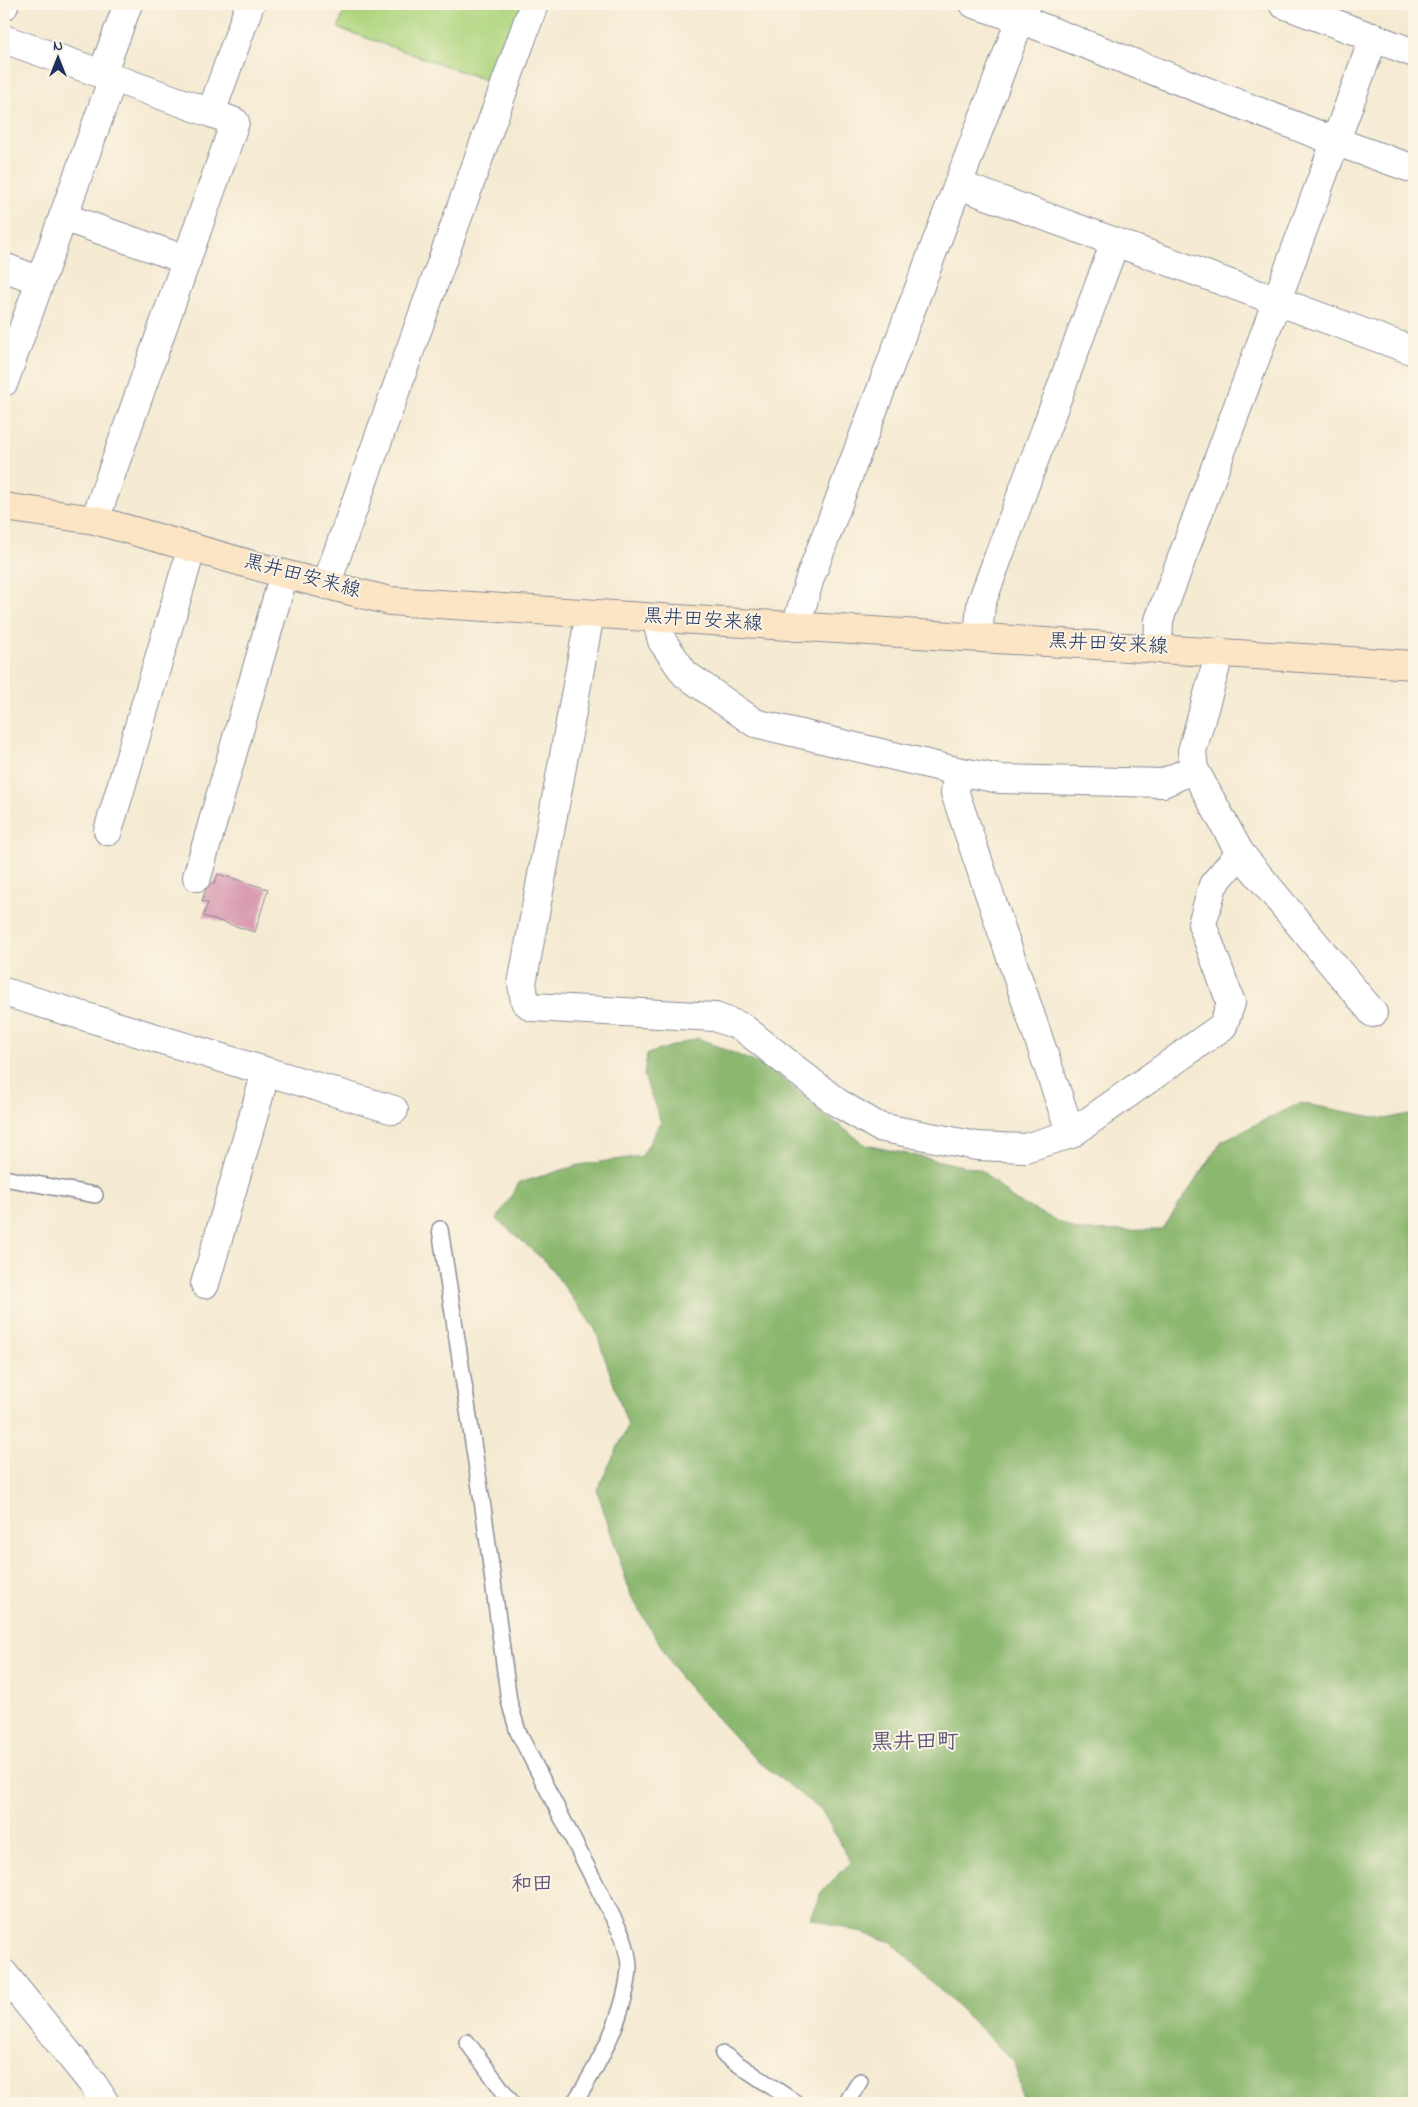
<svg xmlns="http://www.w3.org/2000/svg" width="1418" height="2107" font-family="'Indie Flower','Klee One',sans-serif">
  <rect width="100%" height="100%" fill="#fcf5e5"/>
  <filter id="ink" filterUnits="userSpaceOnUse"><feTurbulence type="fractalNoise" baseFrequency=".02" numOctaves="2"/><feDisplacementMap in="SourceGraphic" scale="10" xChannelSelector="R" yChannelSelector="G"/><feConvolveMatrix kernelMatrix="1 2 1 2 8 2 1 2 1" color-interpolation-filters="sRGB"/></filter>
  <filter id="wash" filterUnits="userSpaceOnUse"><feTurbulence type="fractalNoise" baseFrequency=".0096" numOctaves="4" result="noise"/><feDisplacementMap in="SourceGraphic" scale="20" xChannelSelector="R" yChannelSelector="G"/><feGaussianBlur stdDeviation="1.12" result="paint"/><feColorMatrix in="noise" values="0 0 0 0 0 0 0 0 0 0 0 0 0 0 0 0 0 1.4 0 .05"/><feComposite in="paint" operator="in"/></filter>
  <g filter="url(#wash)">
    <rect width="100%" height="100%" fill="#f5ead2"/>
    <path fill="#afd67f" stroke="#65826e" d="M347,4H522L494,83L338,28Z"/>
    <path fill="#8bb76e" stroke="#537366" d="M698,1038L771,1069L825,1115L866,1145L981,1170L1014,1200L1078,1231L1162,1230L1222,1141L1300,1103L1385,1119L1414,1113V2103H1024L1014,2062L892,1942L811,1918L821,1892L851,1862L822,1811L754,1758L681,1679L632,1598L597,1490L628,1426L595,1329L548,1264L497,1219L519,1183L579,1165L642,1156L661,1122L644,1076L647,1054Z"/>
    <g id="blocks">
      <path fill="#d99cb2" d="M218,874L268,889L255,932L203,916L208,903L202,901L208,882L214,884Z"/>
    </g>
  </g>
  <g filter="url(#ink)">
    <use href="#blocks" fill-opacity="0" stroke="#888c98" stroke-width="1"/>
    <g fill="none" stroke-linecap="round" stroke-linejoin="round">
      <g stroke="#888c98" stroke-width="18">
        <path id="lane" d="M4,1178L95,1195
          M440,1229L484,1514L509,1701L518,1732L623,1937C626,1947 629,1957 629,1967C627,2011 598,2067 574,2103
          M467,2042L512,2103
          M723,2054L796,2103
          M846,2103L860,2081"/>
      </g>
      <g stroke="#888c98" stroke-width="30">
        <path id="street" d="M974,4L1020,19L1337,142L1414,169
          M1283,4L1414,53
          M4,6V4
          M4,39L211,113L250,4
          M102,74L128,4
          M959,185L1414,351
          M63,217L113,78
          M4,267L40,281
          M4,382L63,217L187,260
          M95,520L235,122L211,113
          M326,585L534,4
          M590,614L522,984L525,1001L532,1007L715,1017L742,1027L838,1103L879,1127L977,1146L1025,1148L1071,1134L1223,1026L1231,1003L1202,924L1213,885L1240,853L1373,1013
          M656,618L662,641L685,674L755,723L957,771L1000,779L1163,783L1194,769
          M796,627L810,578L1026,4
          M978,637L981,604L1115,242
          M1158,647L1159,620L1374,37
          M1220,652L1192,751L1194,769L1240,853
          M957,771L955,793L1071,1134
          M108,831L192,547
          M197,877L284,574
          M4,992L394,1110
          M205,1284L266,1072
          M4,1974L93,2084L105,2103"/>
      </g>
      <g stroke="#888c98" stroke-width="30">
        <path id="secondary" d="M4,507L95,520L284,574L390,601L1414,665"/>
      </g>
      <use href="#lane" stroke="#fff" stroke-width="15"/>
      <use href="#street" stroke="#fff" stroke-width="28"/>
      <use href="#secondary" stroke="#fce5c4" stroke-width="28"/>
    </g>
  </g>
  <g text-anchor="middle" dominant-baseline="central" stroke-width="4" stroke-linejoin="round" paint-order="stroke">
    <g font-size="20" fill="#1b2f5e" stroke="#fcf5e5">
      <text transform="translate(302 577) rotate(15)">黒井田安来線</text>
      <text transform="translate(703 621) rotate(4)">黒井田安来線</text>
      <text transform="translate(1108 645) rotate(3)">黒井田安来線</text>
    </g>
    <g font-size="21" font-weight="bold" fill="#5e557b" stroke="#fcf5e5">
      <text x="532" y="1885">和田</text>
    </g>
    <g font-size="22" font-weight="bold" fill="#5e557b" stroke="#fcf5e5">
      <text x="915" y="1743">黒井田町</text>
    </g>
  </g>
  <rect width="1418" height="2107" fill="none" stroke="#fcf5e5" stroke-width="20"/>
  <g transform="translate(58 58)" stroke="#fcf5e5" stroke-width="4" paint-order="stroke">
  <path d="M0-4L9 19L0 12L-9 19Z" fill="#1b2f5e"/>
  <text y="-8" font-size="14" font-weight="bold" text-anchor="middle" fill="#1b2f5e">N</text>
  </g>
</svg>
